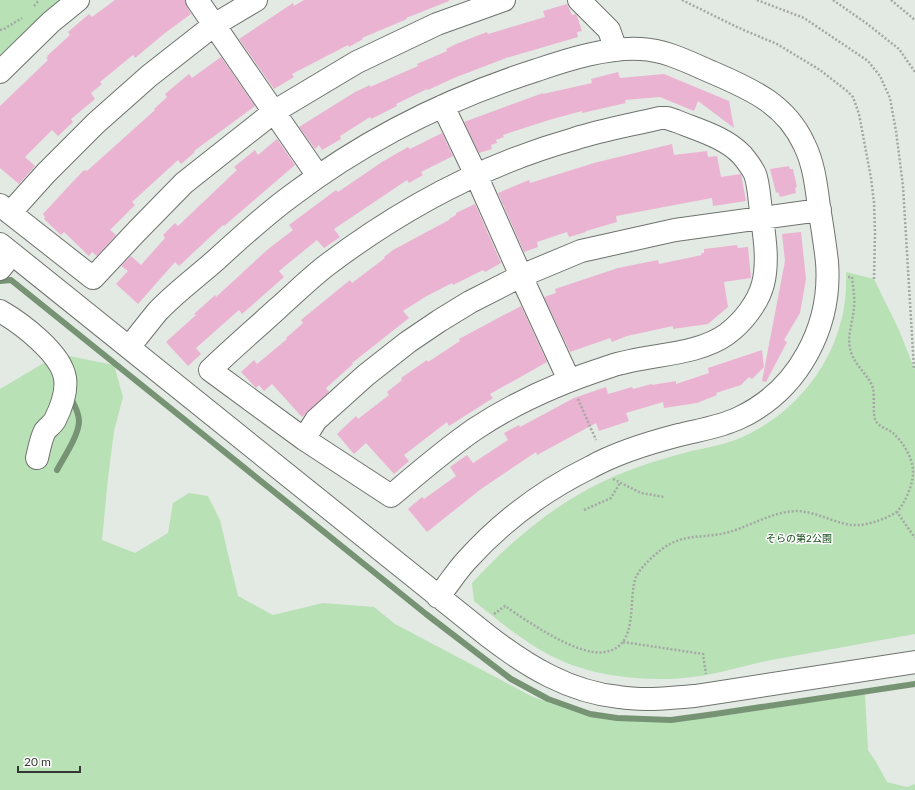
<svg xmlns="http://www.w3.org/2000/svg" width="915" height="790" font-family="Lato,'Noto Sans JP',sans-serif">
  <rect width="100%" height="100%" fill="#e3e9e3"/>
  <path fill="#b8e1b6" d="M0,0H67L0,62Z
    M846,272L874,279L899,330L915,370V634C865,643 816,652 766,661C739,667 711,676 683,678C650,681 606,677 575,666C537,653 505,626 474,601L472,583C509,543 551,507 600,483C624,471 651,462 677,455C696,449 716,447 735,440C804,413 850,345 846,272Z
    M59,354L114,365L123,397L114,431L108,478L102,540L135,553L168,533L173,503L189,493L208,496L220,520L238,596L273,615L323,603L374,607L395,624L533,697L579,713L610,719L662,722L715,717L865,694L868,750L876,762L887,782L907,787L915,784V790H0V389Z"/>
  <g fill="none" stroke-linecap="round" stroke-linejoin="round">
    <path stroke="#769374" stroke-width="6" d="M0,281L11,280L426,614L511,679L548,699L590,714L617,718L671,720L715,714L915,684
      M57,470C64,457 79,435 79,421C79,412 74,404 70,397"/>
  </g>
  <path fill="#ebb3d2" d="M115,0H185L187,7L191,14L165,33L135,58L133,55L100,82L102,84L91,93L95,99L71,119L73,122L58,136L52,130L25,157L35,166L19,184L0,168V106L48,60L46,58L48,57L47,56L70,35L68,32L89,14L92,17Z
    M304,0H449V1L406,18L407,19L362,38L363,39L349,47L348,45L292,74L294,77L274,89L239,39L293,3L294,6Z
    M567,4L572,15L576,14L577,16L582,31L577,32L578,37L506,58L454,78L428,90L427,89L396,104L397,106L371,119L370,117L340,136L341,139L322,150L319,145L315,149L299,127L355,92L370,85V87L418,66L417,64L447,51L446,49L456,44L487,32L488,34L545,17L543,11Z
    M221,57L255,106L194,151L195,152L181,164L178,160L132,202L135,205L110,230L116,235L97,256L92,252L89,256L64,232L61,235L44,219L45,217L43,214L67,188L83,171L86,170L87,171L155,110L154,109L167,97L165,94L189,74L192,78Z
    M618,72L620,78L664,74L729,101L734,128L698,101L694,111L660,97L625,100L626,103L582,113V111L549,120L503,135L504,137L496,140L497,143L491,145L492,149L479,153L464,122L543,93V94L592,83L591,79Z
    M442,133L453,156L421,172L423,175L409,183L407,180L334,229L340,237L324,248L317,240L279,271L284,277L242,314L239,310L196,348L201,354L188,366L166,342L196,315L194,314L213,297L215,295L216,297L267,250L293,230L289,225L336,190L338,192L382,162L408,147L410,149Z
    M277,139L295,165L224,226L223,225L179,266L175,262L138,304L116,284L128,271L121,266L131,256L141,265L165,238L163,235L175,223L178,226L237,170L234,167L255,150L258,155Z
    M672,144L674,155L707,151L708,157L717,156L721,177L741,174L746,201L713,206L712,198L616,216L617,222L586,231V232L569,237L567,232L537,242L538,247L524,252L498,193L529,180L530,183L594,163Z
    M789,166L790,169H793L797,187L795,188L796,193L780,197L778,192L776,193L770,169Z
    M475,204L501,263L485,272L483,270L453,285L452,283L425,297L403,311L409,318L352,363L353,364L326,388L329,392L302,417L272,384L264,391L259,385L256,388L241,372L254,360L257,364L287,339L286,338L303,323L301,320L350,280L352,283L385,258L384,257L393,250L449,220V219L456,215V213Z
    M801,232L806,279L800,313L784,340L787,342L766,382L762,381L785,261L782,234Z
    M737,245L738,248L748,247L751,278L724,282L728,307L708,324L673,329V326L627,336L612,342L610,338L570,352L544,297L556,293L555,289L618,268L658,260L659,264L702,255L701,253H704V249Z
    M521,306L547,362L490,394L493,398L449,426L447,422L404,455L409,461L394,474L366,443L354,454L337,434L356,416L358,419L389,395L387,392L402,380L401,378L427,360L428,362L460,341L459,339Z
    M762,350L764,367L752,379L749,377L741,385L716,393L717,395L697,403L664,408L663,402L626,413L629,421L599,431L596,423L537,455L536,452L481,489L427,532L408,509L422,497L424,499L456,476L450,467L467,455L473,463L508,440L504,433L519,425L520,427L574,398L606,387L608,394L632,387L633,389L652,384V385L676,381V384L709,373L708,368Z"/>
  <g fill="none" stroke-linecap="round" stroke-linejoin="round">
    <g stroke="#6e736e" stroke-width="24">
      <path id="minor" d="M197,0L318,176
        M579,0L609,30L616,50
        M0,72L51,22L78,0
        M443,106L476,175L521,276L569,380
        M660,118H667L676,121C698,130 725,137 742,155C747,161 752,168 755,174C759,185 759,198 761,210C764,234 769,260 763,284C758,303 743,322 727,334C697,356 647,354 611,366C564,381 517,401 475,429C446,449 419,472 391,496L304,439L210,370C232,349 255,329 277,309C294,294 310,278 327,265C401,209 485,164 574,139C602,130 631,125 660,118Z
        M0,205L93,278L137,231L184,183L275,111L357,62L437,24L504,0
        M10,213L46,173L96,123L149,76L214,25L256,0
        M0,244L488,636C527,666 569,692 619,697C644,701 670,698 695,696L915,662
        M0,269L12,254
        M0,311C21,323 61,353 65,378C67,391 61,408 55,420C53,424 48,427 45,431C41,438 39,450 37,458
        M129,347C139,335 148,323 158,311C176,292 198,276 217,259C241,237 265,215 291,196C365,140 449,98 537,70C569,59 608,47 641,49C667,50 692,64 716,74C753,90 786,105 804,144C814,164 816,185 819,207C822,225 825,244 827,262C832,326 799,390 739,418C720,427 699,430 679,435C648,443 618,452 591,467C544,490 501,522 466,561C456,572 448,585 438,597
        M304,439L316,420L366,375L408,342L439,321L470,302L521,276L581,251L675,230L820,210"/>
    </g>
    <path stroke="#a3a8a3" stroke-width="2.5" stroke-dasharray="2 2" stroke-linecap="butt" d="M682,0L739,28L777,44L820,70L847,91L853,97L859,114L871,178L874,202L875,233L874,279
      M757,0L804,18L868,61L880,76L890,98L896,131L903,186L914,369
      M833,0L866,23L899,49L915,72
      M891,0L915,20
      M34,6L39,0
      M0,30L4,29L22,18
      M848,277H852C853,287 855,297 854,307C853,323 846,337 851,352C855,366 868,374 873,388C875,398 872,415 876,421C879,427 888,429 893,433C903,442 912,457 913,470C914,483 905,503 897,512L915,538
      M578,399L596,440
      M613,479L641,493L664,497
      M584,510L611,498L620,483
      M494,614L505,606C527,621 578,657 605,652C640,646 627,601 636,577C641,566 660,549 670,544C685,536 699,537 714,535C744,532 768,511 798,511C814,512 827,519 842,523C860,529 881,521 897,512
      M623,642L703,654L706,674"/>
    <use href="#minor" stroke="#fff" stroke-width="22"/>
  </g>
  <g text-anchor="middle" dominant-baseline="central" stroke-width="3" stroke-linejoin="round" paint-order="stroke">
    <g font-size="10" fill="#0f4b12" stroke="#fff">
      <text x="799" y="538">そらの第2公園</text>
    </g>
  </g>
  <path d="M18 766v6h62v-6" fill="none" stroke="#343734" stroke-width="2"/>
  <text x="24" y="766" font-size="12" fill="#343734" stroke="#ffffff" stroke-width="3" paint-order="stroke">20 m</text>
</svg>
